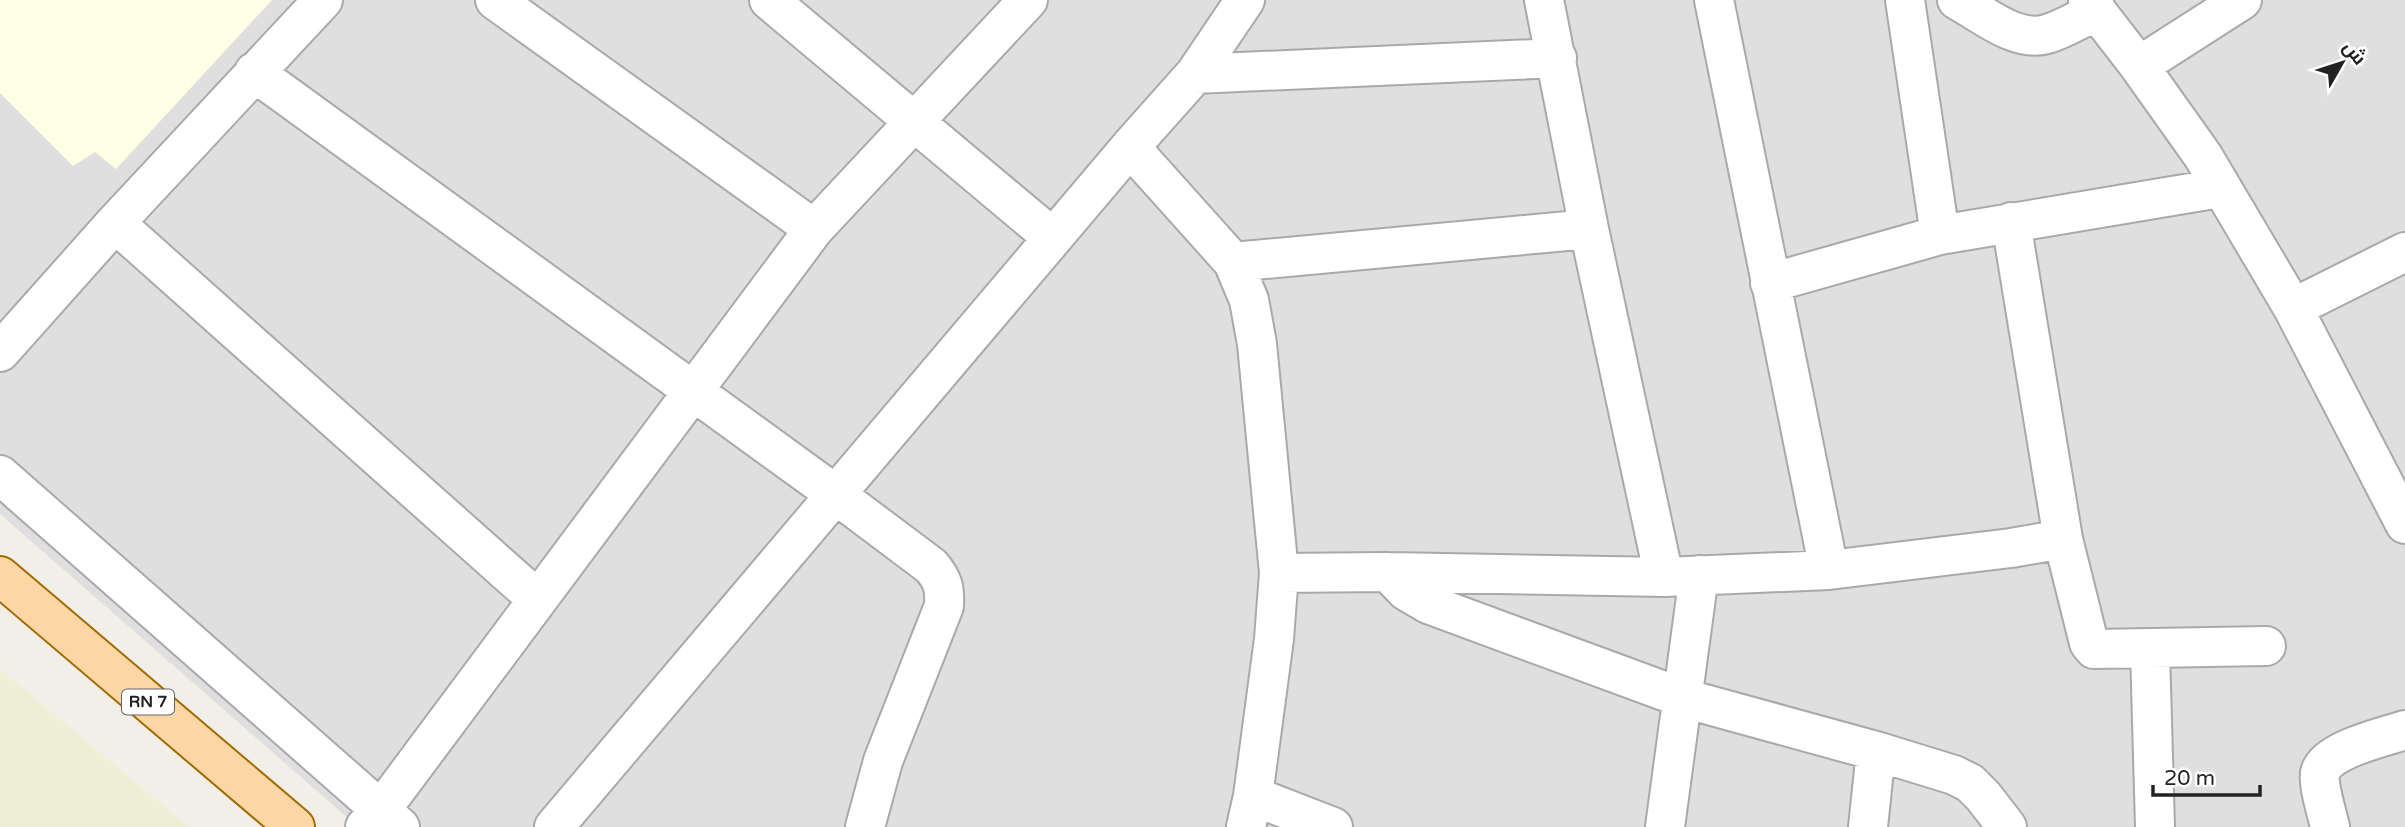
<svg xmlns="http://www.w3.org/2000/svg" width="2405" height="827" font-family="'Varela Round',Cairo,sans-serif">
  <rect width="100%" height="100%" fill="#f2efe9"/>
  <path fill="#e0dfdf" d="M0,0H2405V827H358L0,514Z"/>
  <path fill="#ffffe5" d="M0,0H272L116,169L95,152L73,166L0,93Z"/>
  <path fill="#eef0d5" d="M0,669L189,827H0Z"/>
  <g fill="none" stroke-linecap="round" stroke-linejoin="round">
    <g stroke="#a9a9a9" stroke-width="42">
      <path id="minor" d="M495,0L814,229
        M769,0L1053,238
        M1544,0L1589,229L1664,577
        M1714,0L1829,570
        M1905,0L1940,235
        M1957,0C1983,14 2016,43 2047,34C2064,29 2081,18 2097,11
        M2088,0L2139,66L2203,156L2293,308L2405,524
        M2139,66L2242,0
        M254,72L835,494L931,566C943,580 945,588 944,606L883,761L865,827
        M1195,74L1557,58
        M1130,147L1233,262L1249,300L1257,344L1279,573L1274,639L1253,796L1246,827
        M2011,222L2063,539L2089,643L2094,649L2266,646
        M115,223L537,599
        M1233,262L1589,229
        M1770,283L1940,235L2220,188
        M2293,308L2405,252
        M0,352L115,223L323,0
        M0,475L400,827
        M1388,572L1406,591L1428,604L1683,698L1876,751L1954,775L1970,783L1983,796L2007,827
        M1279,573L1388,572L1664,577L1829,570L2011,548L2063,539
        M2150,650L2155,827
        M1253,796L1333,827
        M365,827L381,810L814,229L1028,0
        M554,827L1130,147L1195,74L1245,0
        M1665,827L1699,575
        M1868,827L1876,751
        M2330,827C2327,813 2318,786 2320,773C2325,750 2384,737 2405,730"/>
    </g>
    <g stroke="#a06b00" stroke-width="42">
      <path id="major" d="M0,576L295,827"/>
    </g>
    <use href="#minor" stroke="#fff" stroke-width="38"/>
    <use href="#major" stroke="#fcd6a4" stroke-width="38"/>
  </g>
  <g text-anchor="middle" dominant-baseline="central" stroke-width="5" stroke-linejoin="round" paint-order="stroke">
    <rect fill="#fff" stroke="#646464" stroke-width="2" x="122" y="689.5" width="52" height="25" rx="5"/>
    <g font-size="16" font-weight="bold" fill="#222">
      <text x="148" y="702">RN 7</text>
    </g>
  </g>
  <g transform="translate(2342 63) rotate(51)" stroke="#ffffff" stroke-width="5" paint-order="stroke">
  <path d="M0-5L12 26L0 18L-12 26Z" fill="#222222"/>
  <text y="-10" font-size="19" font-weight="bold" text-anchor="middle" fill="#222222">ش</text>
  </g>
  <path d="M2153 785v10h107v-10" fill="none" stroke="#222222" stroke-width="3.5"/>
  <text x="2164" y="785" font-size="21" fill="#222222" stroke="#ffffff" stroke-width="5" paint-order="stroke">20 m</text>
</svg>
